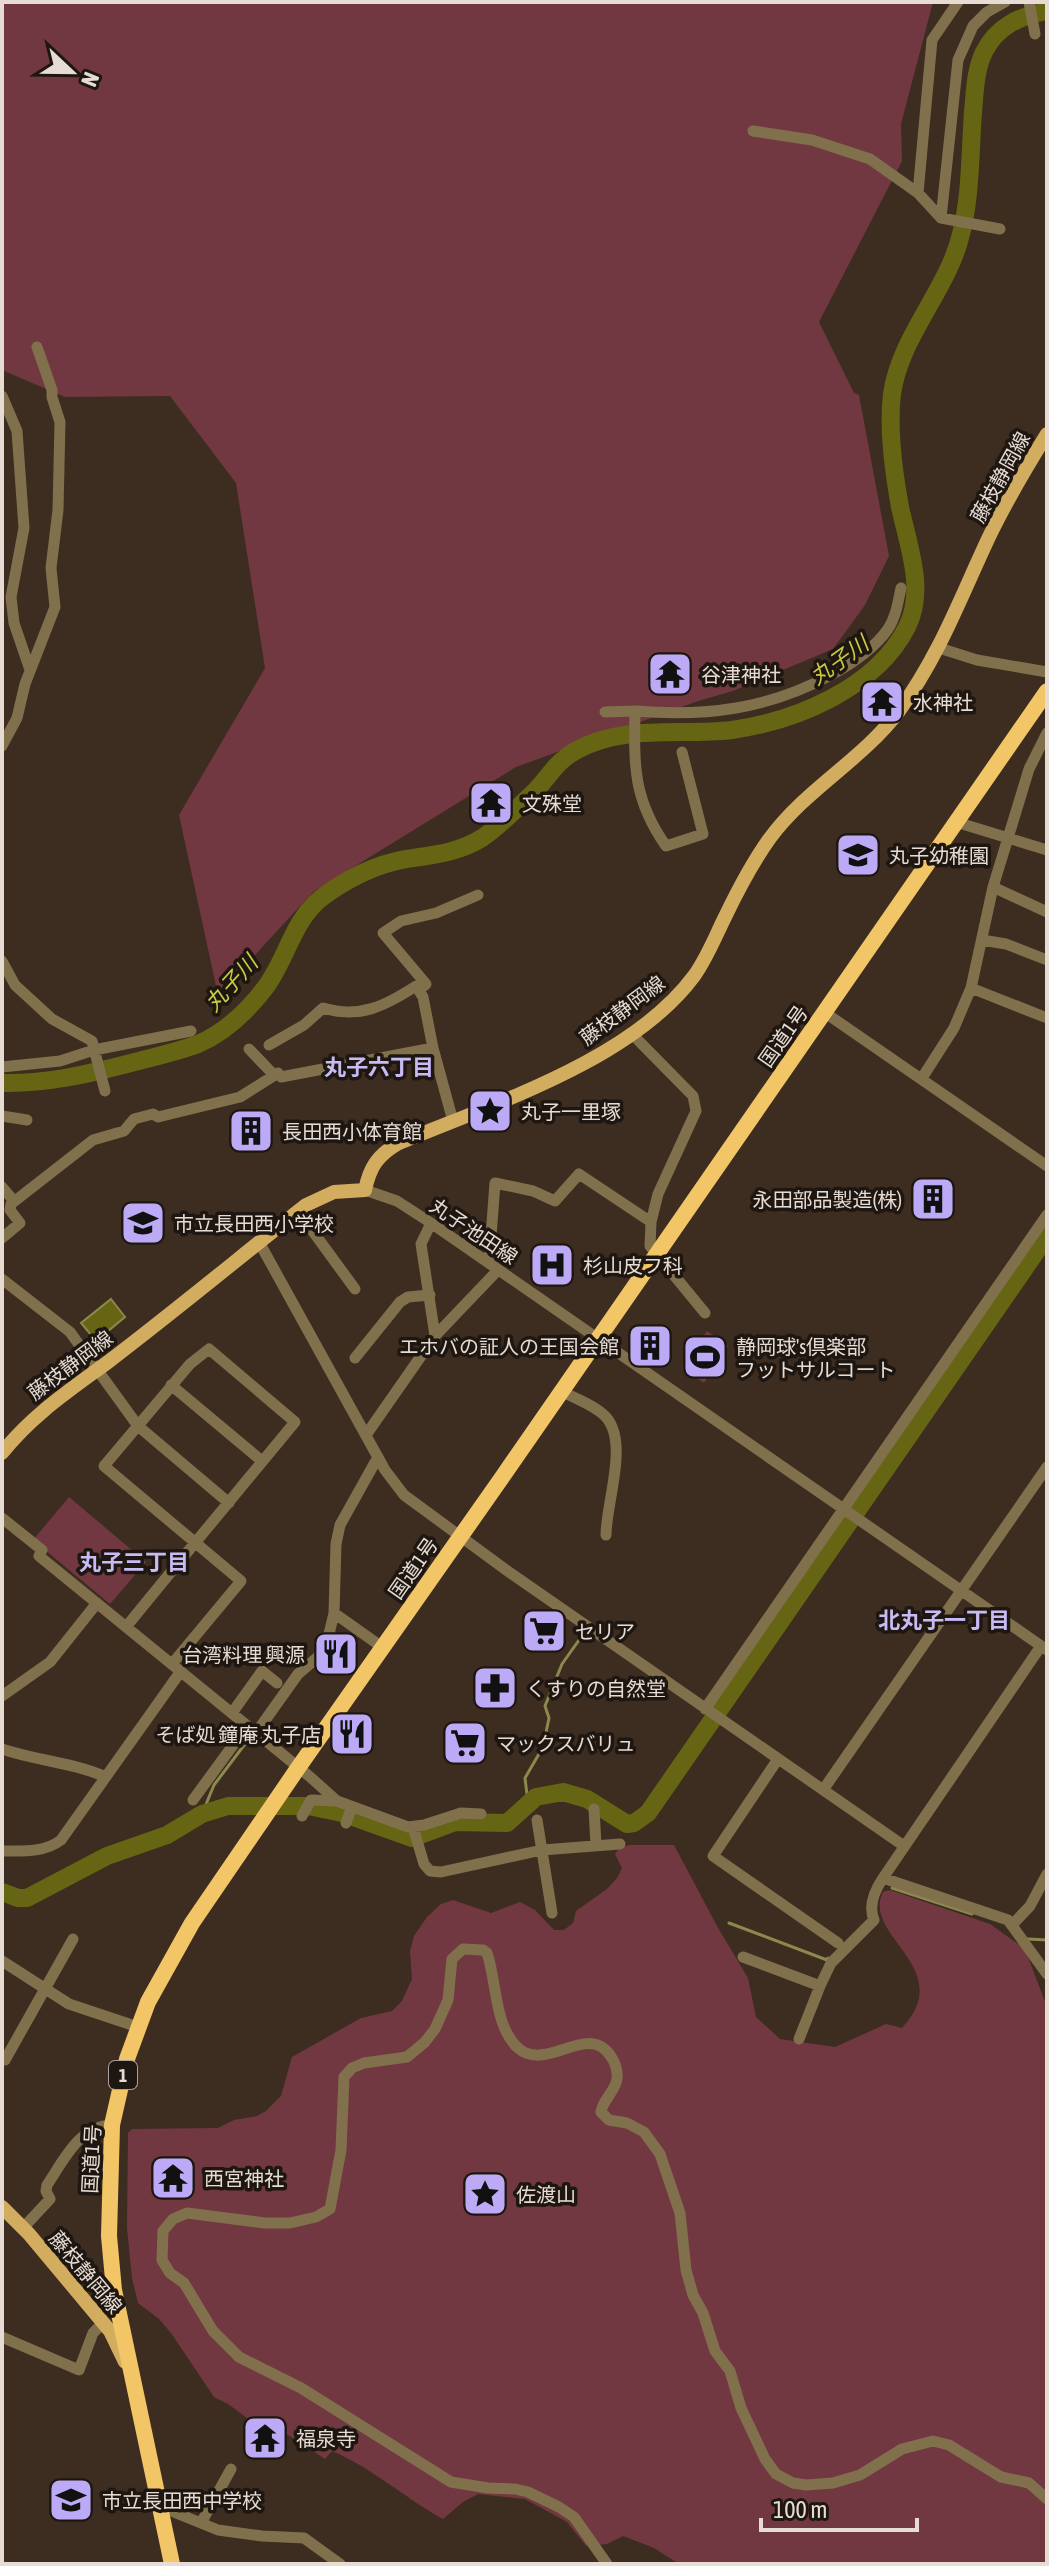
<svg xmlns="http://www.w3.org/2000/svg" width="1049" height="2566" font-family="'Asap Condensed','Noto Sans JP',sans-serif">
  <rect width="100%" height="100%" fill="#3d2c20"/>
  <path fill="#723842" d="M2,2H933L901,124L902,161L819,322L854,393L859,395L889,556L865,605L833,649L733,691L698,701L516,767L313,892L218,995L179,815L265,668L236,483L170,396L65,397L2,370Z
    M707,1331L728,1346L704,1383L682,1368Z
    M69,1497L146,1562L110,1604L33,1540Z
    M630,1845H674L717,1926L748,1978L756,2017L780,2039L835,2047L886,2024L902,2028C958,1968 861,1936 883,1892L890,1890L990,1924L1025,1949L1047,2007V2564H679L654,2548L623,2536L607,2544L586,2546L567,2522L525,2499L478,2494L463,2502L443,2519C405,2498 372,2468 332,2451L325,2459L265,2420L254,2423L228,2404L214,2397L171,2333L159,2319L138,2303L132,2278L127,2228L128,2133L132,2129L218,2128L234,2120L257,2116L266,2111L281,2096L292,2057L361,2018L392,2011L402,2001L412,1979L410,1951L414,1936L427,1917L441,1904L453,1900L491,1913L520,1902L535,1910L554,1930H564L573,1923L576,1911L607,1889L617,1878L622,1868L615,1854L619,1848Z"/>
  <path fill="#656513" stroke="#8c894d" stroke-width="2" d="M111,1299L125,1317L96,1341L81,1323Z"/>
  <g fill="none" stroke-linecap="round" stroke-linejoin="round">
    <path stroke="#8c894d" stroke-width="3" d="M528,1803L525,1778L543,1747L549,1718L545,1706L562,1664L584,1633
      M202,1814L214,1785L251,1736
      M892,1888L972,1914
      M729,1923L827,1960L828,1958
      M1028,1939L1047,1940"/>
    <path stroke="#656513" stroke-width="18" d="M2,1083C47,1084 88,1074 131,1063C153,1057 177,1052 198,1044C224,1033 248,1010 265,988C286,961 292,922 320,899C344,880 376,864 406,859C432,855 458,853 482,838C500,826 518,807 534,792C551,775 555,762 577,750C625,724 680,736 732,730C796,721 876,688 907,627C926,590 908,545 900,507C894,474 888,427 892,394C900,336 948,290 961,234C971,195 970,152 973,112C975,91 975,71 984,52C997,26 1020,16 1047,11
      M2,1892L18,1898H27L107,1856L167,1835L202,1814L228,1806H308L342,1813L412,1838L455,1822L507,1823L536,1797L563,1792L587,1799L627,1824L634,1823L648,1813L1047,1236"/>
    <path stroke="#81704c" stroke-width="11" d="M1029,2L1035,34
      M753,131L812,140L870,159L918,193L941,218L1000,229
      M918,193L932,40L958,2
      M941,218L958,60L973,26L987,12L1005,2
      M2,396L17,431L24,528L11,597L14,623L30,670
      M939,648L977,660L1047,672
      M635,711C706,717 768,709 831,675C853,663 874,649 888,629C896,617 898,602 901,588
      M605,712L635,711C634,766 633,799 666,846L703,834L682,752
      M2,746L17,718L25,684L55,607L51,568L58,510L60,422L52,397V390L37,347
      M956,822L1047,850
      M993,887L1047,912
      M982,940L1006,944L1047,960
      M2,961L15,985L52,1019L92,1041L105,1091
      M971,988L1047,1018
      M419,990L426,984L383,933L401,921L436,913L478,895
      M824,1012L1047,1166
      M631,1033L693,1096L696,1111L658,1194L651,1222L650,1246L705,1313
      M269,1045L304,1025L323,1008C360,1019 385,1006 416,986L423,997L433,1048L453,1121
      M249,1049L274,1075
      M2,1067L60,1061L94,1050L191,1031
      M922,1078L954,1028L971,988L993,887L1029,769L1047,733
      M2,1116L27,1120
      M2,1187L14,1201
      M365,1190L397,1201L431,1223L1047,1650
      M298,1211L355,1289
      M431,1223L421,1244L435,1336
      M2,1238L20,1223L10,1210L11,1204L93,1140L124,1131L134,1119L153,1114L158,1117L240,1097L278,1073L281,1077L433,1048
      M259,1242L385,1470L404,1495L509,1572L904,1846
      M489,1263L495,1183L533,1191L555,1201L579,1174L651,1222
      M2,1279L70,1332L138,1426L229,1503
      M355,1358L400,1302L408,1297L430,1295
      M171,1385L262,1461
      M561,1391C574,1398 595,1405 606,1417C629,1443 606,1503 606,1535
      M366,1435L435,1336L498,1270
      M2,1518L42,1550L39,1556L309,1776L337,1801L408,1827L424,1825L461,1813L481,1814
      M334,1613L382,1647
      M126,1627C182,1558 239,1490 295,1422L209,1349L190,1364L104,1466L241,1581L172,1664
      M2,1696L50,1662L97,1603
      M705,1709L1047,1215
      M232,1713L262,1671L277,1683
      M256,1733L298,1674L319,1656L326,1647L334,1613L336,1544L340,1525L378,1457
      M2,1749C37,1761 72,1762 106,1777
      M778,1759L713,1856L838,1943
      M823,1790L1047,1467
      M193,1800L247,1726
      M594,1809L596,1845
      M302,1816L311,1800L337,1801
      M537,1820L552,1913
      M346,1823L352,1807
      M413,1827L424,1864L430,1871L441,1872L542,1850L620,1844
      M2,1851C22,1851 44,1853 61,1840L181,1671
      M883,1878L1041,1646
      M1013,1924L1030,1906L1047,1874
      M743,1957L820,1986L831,1963L874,1920C868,1906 875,1890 883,1878L1008,1920L1047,1974
      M2,1961L69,2004L138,2027
      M799,2039L820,1986
      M2,2057L5,2060L73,1939
      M23,2228L50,2199L46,2191L47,2185C64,2160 79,2126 112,2125
      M2,2337L79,2370L93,2333L103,2323
      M159,2506L218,2530L262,2536L304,2538L340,2564
      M201,2523L231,2469
      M607,2564L574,2517L559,2507L528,2492L515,2489L488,2488L451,2482L301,2388L239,2357L213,2331L184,2283L170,2273L162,2260L163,2231L173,2219L187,2213L265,2223H290L316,2217L330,2209L341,2150L344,2077L352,2068L364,2063L407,2057L425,2042L435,2029L448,2000L452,1959L463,1949L483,1950L487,1953C497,1982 494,2026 518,2048C546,2073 587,2022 610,2055C615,2062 618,2070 617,2079C615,2092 603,2099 601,2112L609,2120L627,2123L644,2132L660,2154L680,2213L686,2270L693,2295L703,2313L715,2351L730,2371L741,2408L765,2459L776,2474L793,2483L806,2485L833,2483L860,2475L902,2449L933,2441L949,2445L1001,2477L1029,2483L1047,2499"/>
    <path stroke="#d2ad60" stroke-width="14" d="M2,1453C32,1415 70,1390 108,1362C175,1311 240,1257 306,1205L334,1192L365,1190C370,1167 377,1156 397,1144C492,1104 631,1061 694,976C707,958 715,937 725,917C738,890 752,863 770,838C806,789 862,760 899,711C940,654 959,601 988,539C1005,503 1026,468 1047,434
      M2,2207L29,2234L110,2331L125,2362"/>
    <path stroke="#f2c667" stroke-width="16" d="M172,2564L114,2290L109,2236L112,2125L127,2059L148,2002L192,1923L298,1768L503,1476L1047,691"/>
  </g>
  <defs>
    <g id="temple-square" transform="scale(2.3)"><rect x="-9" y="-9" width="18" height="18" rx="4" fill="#bcaaf6" stroke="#1e1711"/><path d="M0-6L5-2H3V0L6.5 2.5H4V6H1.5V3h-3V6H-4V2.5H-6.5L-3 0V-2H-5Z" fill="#111"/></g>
    <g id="school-square" transform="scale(2.3)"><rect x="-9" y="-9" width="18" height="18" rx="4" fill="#bcaaf6" stroke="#1e1711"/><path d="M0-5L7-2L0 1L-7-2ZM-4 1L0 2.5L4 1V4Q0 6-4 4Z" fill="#111"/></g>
    <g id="sight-square" transform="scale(2.3)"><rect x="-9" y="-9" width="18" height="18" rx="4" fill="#bcaaf6" stroke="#1e1711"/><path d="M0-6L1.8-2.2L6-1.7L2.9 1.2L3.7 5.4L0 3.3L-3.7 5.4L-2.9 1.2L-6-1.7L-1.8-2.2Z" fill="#111"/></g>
    <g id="building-square" transform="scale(2.3)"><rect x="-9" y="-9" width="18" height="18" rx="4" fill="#bcaaf6" stroke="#1e1711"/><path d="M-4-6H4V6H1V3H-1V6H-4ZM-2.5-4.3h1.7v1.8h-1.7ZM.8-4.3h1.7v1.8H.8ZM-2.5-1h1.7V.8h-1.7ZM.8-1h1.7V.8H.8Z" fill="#111"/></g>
    <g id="hospital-square" transform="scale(2.3)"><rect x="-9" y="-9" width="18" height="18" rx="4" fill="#bcaaf6" stroke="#1e1711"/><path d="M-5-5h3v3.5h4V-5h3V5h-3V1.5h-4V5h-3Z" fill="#111"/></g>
    <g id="stadium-square" transform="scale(2.3)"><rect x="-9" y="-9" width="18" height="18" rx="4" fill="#bcaaf6" stroke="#1e1711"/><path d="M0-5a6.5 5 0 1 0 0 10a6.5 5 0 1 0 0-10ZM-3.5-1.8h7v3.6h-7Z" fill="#111"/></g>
    <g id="supermarket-square" transform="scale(2.3)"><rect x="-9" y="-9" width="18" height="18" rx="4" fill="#bcaaf6" stroke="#1e1711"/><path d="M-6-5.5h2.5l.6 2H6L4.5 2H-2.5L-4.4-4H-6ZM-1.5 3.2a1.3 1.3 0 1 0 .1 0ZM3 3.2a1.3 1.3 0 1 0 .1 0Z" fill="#111"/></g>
    <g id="restaurant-square" transform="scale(2.3)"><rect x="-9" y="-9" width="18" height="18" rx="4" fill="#bcaaf6" stroke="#1e1711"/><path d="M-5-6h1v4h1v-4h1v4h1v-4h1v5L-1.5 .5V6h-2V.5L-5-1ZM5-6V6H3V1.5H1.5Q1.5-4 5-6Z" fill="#111"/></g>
    <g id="pharmacy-square" transform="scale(2.3)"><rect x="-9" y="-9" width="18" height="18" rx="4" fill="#bcaaf6" stroke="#1e1711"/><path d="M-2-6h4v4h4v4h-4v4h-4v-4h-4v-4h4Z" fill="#111"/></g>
  </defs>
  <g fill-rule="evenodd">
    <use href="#temple-square" x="670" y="674"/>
    <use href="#temple-square" x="882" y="702"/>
    <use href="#temple-square" x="491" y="803"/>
    <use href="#school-square" x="858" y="855"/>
    <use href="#sight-square" x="490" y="1111"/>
    <use href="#building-square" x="251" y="1131"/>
    <use href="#building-square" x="933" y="1199"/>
    <use href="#school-square" x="143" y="1223"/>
    <use href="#hospital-square" x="552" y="1265"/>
    <use href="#building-square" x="650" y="1346"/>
    <use href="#stadium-square" x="705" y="1357"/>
    <use href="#supermarket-square" x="544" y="1631"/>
    <use href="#restaurant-square" x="336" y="1654"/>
    <use href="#pharmacy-square" x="495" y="1688"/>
    <use href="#restaurant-square" x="352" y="1734"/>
    <use href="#supermarket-square" x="465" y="1743"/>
    <use href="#temple-square" x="173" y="2178"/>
    <use href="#sight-square" x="485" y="2194"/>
    <use href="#temple-square" x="265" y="2438"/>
    <use href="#school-square" x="71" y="2500"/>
  </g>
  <g text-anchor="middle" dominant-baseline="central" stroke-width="7" stroke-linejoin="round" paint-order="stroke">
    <rect fill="#1e1711" stroke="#aba19a" stroke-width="2" x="109" y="2061" width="28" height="28" rx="6"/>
    <g font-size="18" font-weight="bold" fill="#e7dcd4">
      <text x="123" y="2075">1</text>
    </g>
    <g font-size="20" fill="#e7dcd4" stroke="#1e1711">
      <text transform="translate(1000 477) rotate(-61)">藤枝静岡線</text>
      <text transform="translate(622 1010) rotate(-37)">藤枝静岡線</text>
      <text transform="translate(783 1036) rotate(-55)">国道1号</text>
      <text transform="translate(474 1231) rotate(34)">丸子池田線</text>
      <text transform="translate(70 1365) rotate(-37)">藤枝静岡線</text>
      <text transform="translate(413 1568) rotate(-55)">国道1号</text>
      <text transform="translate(91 2159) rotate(-87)">国道1号</text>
      <text transform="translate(86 2272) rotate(50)">藤枝静岡線</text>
    </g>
    <g font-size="20" fill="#e7dcd4" stroke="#1e1711" text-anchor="start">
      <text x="701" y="674">谷津神社</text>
      <text x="913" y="702">水神社</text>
      <text x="522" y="803">文殊堂</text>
      <text x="889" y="855">丸子幼稚園</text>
      <text x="521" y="1111">丸子一里塚</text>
      <text x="282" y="1131">長田西小体育館</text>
      <text x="902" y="1199" text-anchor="end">永田部品製造(株)</text>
      <text x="174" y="1223">市立長田西小学校</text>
      <text x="583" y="1265">杉山皮フ科</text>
      <text x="619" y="1346" text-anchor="end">エホバの証人の王国会館</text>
      <text x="736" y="1346">静岡球's倶楽部<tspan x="736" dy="23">フットサルコート</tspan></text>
      <text x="575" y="1631">セリア</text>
      <text x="305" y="1654" text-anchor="end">台湾料理 興源</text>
      <text x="526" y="1688">くすりの自然堂</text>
      <text x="321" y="1734" text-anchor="end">そば処 鐘庵 丸子店</text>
      <text x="496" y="1743">マックスバリュ</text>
      <text x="204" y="2178">西宮神社</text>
      <text x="516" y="2194">佐渡山</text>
      <text x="296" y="2438">福泉寺</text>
      <text x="102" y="2500">市立長田西中学校</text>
    </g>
    <g font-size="22" font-style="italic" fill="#cbcb43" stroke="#1e1711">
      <text transform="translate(839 660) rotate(-36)">丸子川</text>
      <text transform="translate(231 983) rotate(-48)">丸子川</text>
    </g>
    <g font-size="22" font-weight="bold" fill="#c8bbf4" stroke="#1e1711">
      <text x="379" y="1067">丸子六丁目</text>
      <text x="134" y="1562">丸子三丁目</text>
      <text x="944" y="1620">北丸子一丁目</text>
    </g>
  </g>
  <rect width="1049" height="2566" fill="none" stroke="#e7dcd4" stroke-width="8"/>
  <g transform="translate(72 72) rotate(112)" stroke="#1e1711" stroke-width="6" paint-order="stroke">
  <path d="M0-6L14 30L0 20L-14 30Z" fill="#e7dcd4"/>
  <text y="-12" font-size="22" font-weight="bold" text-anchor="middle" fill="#e7dcd4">N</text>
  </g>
  <path d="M761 2518v12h156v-12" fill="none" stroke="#e7dcd4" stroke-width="4"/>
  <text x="773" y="2518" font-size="24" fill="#e7dcd4" stroke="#1e1711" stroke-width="6" paint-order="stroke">100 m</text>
</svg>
